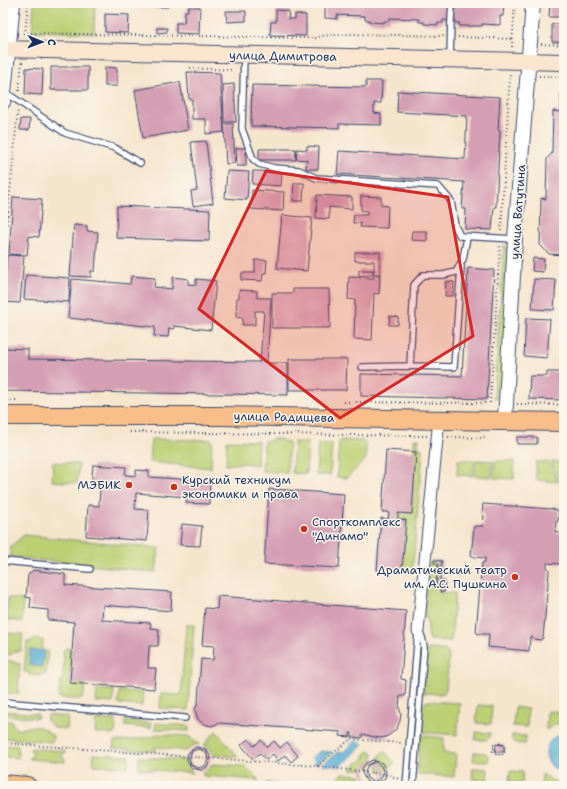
<svg xmlns="http://www.w3.org/2000/svg" width="567" height="789" font-family="'Shantell Sans',sans-serif">
  <rect width="100%" height="100%" fill="#fbf7ec"/>
  <filter id="ink" filterUnits="userSpaceOnUse"><feTurbulence type="fractalNoise" baseFrequency=".025" numOctaves="2"/><feDisplacementMap in="SourceGraphic" scale="8" xChannelSelector="R" yChannelSelector="G"/><feConvolveMatrix kernelMatrix="1 2 1 2 8 2 1 2 1" color-interpolation-filters="sRGB"/></filter>
  <filter id="wash" filterUnits="userSpaceOnUse"><feTurbulence type="fractalNoise" baseFrequency=".012" numOctaves="4" result="noise"/><feDisplacementMap in="SourceGraphic" scale="16" xChannelSelector="R" yChannelSelector="G"/><feGaussianBlur stdDeviation="0.9" result="paint"/><feColorMatrix in="noise" values="0 0 0 0 0 0 0 0 0 0 0 0 0 0 0 0 0 1.4 0 .05"/><feComposite in="paint" operator="in"/></filter>
  <g filter="url(#wash)">
    <rect width="100%" height="100%" fill="#f6e5cd"/>
    <path fill="#bccf73" stroke="#6c7f68" d="M34,3H95L94,33L32,31Z
      M504,245L507,248L509,256L501,398H494Z
      M151,439L212,440L211,468L149,462Z
      M273,439H281L283,442H289L287,473L262,471L264,441H269Z
      M414,439H419L418,448H421L423,452L412,573L402,572L406,520L398,519V513L416,452H414Z
      M227,440L258,441L257,465L243,463L226,465Z
      M341,440L362,441L366,443V459L347,478L337,477L339,442Z
      M294,442L308,443L306,474L292,473Z
      M318,443L332,444L330,475H316Z
      M458,460H474L473,476L457,475Z
      M476,460L493,461L492,477L475,476Z
      M495,461H514V479L494,478Z
      M53,462L79,464L77,483L52,481Z
      M536,462H548L558,482L536,480Z
      M551,462H564V482H560Z
      M24,535L159,548L156,572L10,557L11,546Z
      M433,560L434,563L438,564L436,584L441,585L440,592L455,593L451,641L430,640L428,638V625L424,610L429,563Z
      M8,598L23,600L22,622L8,620L6,617Z
      M186,625H194L188,710L160,708L161,694L181,695Z
      M5,633L23,634L21,651L13,652L11,655L5,654L6,653H4Z
      M33,639L43,640L42,651L30,650L42,666L44,651H48L46,674H40V676L29,675L30,673L24,672L27,642H32Z
      M66,648L72,649L70,683L85,684C84,688 85,694 83,698C80,701 64,698 59,698L60,682L62,681L64,660L63,651Z
      M429,649L444,650L447,652L449,656L446,689L444,693L440,694L423,693L427,650Z
      M5,660C11,660 14,663 20,664L18,694L3,693V666H5Z
      M97,689L114,690L113,703L96,702Z
      M119,691L143,692L142,706L118,704Z
      M428,701L460,703L457,735L420,732L422,705Z
      M478,705L492,706L491,724L476,723Z
      M515,707L528,709L527,727L513,726Z
      M3,711L38,714V718L3,715Z
      M547,711L564,712V723L555,724L546,730Z
      M47,715L68,717L67,729L55,728L47,721Z
      M96,719L116,720L115,734L95,733Z
      M3,721H12V723L17,730C34,725 39,724 53,736L52,742L3,738Z
      M125,721L151,723V728L125,726Z
      M156,723L189,726V731L155,729Z
      M216,731L238,757L213,755L208,747L204,745Z
      M476,732L490,733V737L486,740H475Z
      M157,734L188,736L199,744L194,745L186,751L155,747V751L113,748L114,741H123L156,736Z
      M420,735L444,738L443,753L456,754L454,777L417,774Z
      M512,735L526,736L525,744L515,743L512,740Z
      M3,745L18,746V758L3,757Z
      M31,748L65,751V753L62,755V757L65,759V762L30,759V757L33,755V752L30,750Z
      M371,751L373,753V763C365,770 361,770 351,769L365,757L364,755L367,752Z
      M384,751L395,763L386,771H381L378,767L380,755Z
      M474,752L485,753L489,756L488,762L473,761Z
      M94,754L129,756L128,767L93,765Z
      M139,757L184,760L186,765L193,773L139,769Z
      M212,764L245,766L259,780L204,776L202,773L210,768Z
      M473,768L488,769L487,780L472,779Z
      M510,771L523,772L522,783L509,782Z
      M342,774L360,775L361,778L355,786H337L334,782Z
      M542,774L551,780L564,784V786H541Z"/>
    <path fill="#55aed2" stroke="#386e98" d="M30,650L44,651L42,667L29,665Z
      M564,734V772C540,768 540,737 564,734Z
      M355,741L361,742L363,745L340,766L322,765L338,752H343Z
      M320,751L332,752L317,764L311,758Z"/>
    <g id="blocks">
      <path fill="#d49eb3" fill-rule="evenodd" d="M144,3H168V7H144Z
        M321,3H460L466,4V3H504L503,16H500V25L482,24V26H459L460,23H456V21L443,20V23H438V25L424,24V22H419V19L389,18V21H384V23L370,22V20H365V16L337,15V19L325,18V4H321Z
        M550,3H564V17H549Z
        M188,7H200L199,34L176,33V23H184L185,11H188Z
        M276,10L289,11L288,19H295V14L306,15V36L270,35L271,22H276Z
        M226,11H246V21L227,22Z
        M105,14L129,15L128,33L105,32Z
        M552,24H564V42H552Z
        M157,28H167V32L157,33Z
        M51,67H88V90H51Z
        M105,67L117,68V86H105Z
        M26,68L43,69L42,95L25,94Z
        M187,72L220,73L224,132L206,134V119H192V99H189Z
        M366,81H382L381,103H374V113L381,114V125L339,124V128L251,126L252,85L366,87Z
        M180,82L188,130L143,138L135,90Z
        M234,84L236,122H224L223,85Z
        M398,91L500,97L498,130H500L496,207H494L492,230L465,229L466,209H462L464,182L337,174L339,151L465,159L467,116L397,112Z
        M564,91V255L549,254L540,245L541,198L546,199L547,159L552,153L553,111L561,112V93Z
        M21,119H30L29,130H20Z
        M224,124H233L235,163L226,164Z
        M206,141L213,203L193,206L191,191L197,190L191,142Z
        M307,146L319,147L318,169H306L307,160L296,159L297,149L307,150Z
        M236,148H246V166H237Z
        M259,149H296V160H259Z
        M227,171L249,172L247,200L225,198Z
        M253,171L282,172L281,186L252,184Z
        M294,183H304L303,201H293Z
        M252,190L284,192L283,211L251,209Z
        M317,195L352,197V209L329,207V219L316,218Z
        M361,196L381,197V205L388,206L387,228L360,227L361,223H353L354,215H367V211L361,210Z
        M13,197L42,199L39,237L29,236L27,255L9,254Z
        M117,206L210,210L209,241L116,238Z
        M282,215L312,218L307,271L277,268Z
        M74,225L87,226V231L98,232L95,271H91V277L70,276Z
        M412,231H427V241L411,240Z
        M355,252H380V274H374V261H355Z
        M7,255L24,256L20,303L3,302Z
        M533,258L544,259L543,272L532,271Z
        M255,260H267L266,273H263L262,281L241,280L242,273H255Z
        M468,268L494,270L487,399L361,396V374L462,376Z
        M359,270H373V275L359,276Z
        M26,275L70,278L69,302L24,299Z
        M374,275H380L379,294L374,293L372,340L354,339L355,300L348,299L349,277L374,278Z
        M131,276L155,278L154,287L172,289L173,277L188,279V284L196,285V279L216,281L211,330L174,326V329L169,328L168,337L154,336L155,327L68,318L72,279L130,284Z
        M534,279L556,280L554,310L532,309Z
        M446,281L454,282L453,296H445Z
        M293,289H329L330,328H272V293H293Z
        M239,290L257,291V298H271L267,363H288V395L3,391V348L28,349V359L260,362L264,311H255V325H242L243,318L236,317L237,298H239Z
        M390,316L398,317V325H389Z
        M526,318L550,319L547,358L524,356Z
        M289,359H347L346,390H289Z
        M547,372H564V400L529,399L530,376H547Z
        M517,437H537V444H517Z
        M386,450L416,452L412,514L398,513V519L406,520L402,572L377,570L381,518L388,519L389,512H382Z
        M93,465L126,467L125,475L136,476V470L149,471V477L210,481L209,504L186,503L187,497L136,493L135,509L149,510L147,541L86,536L88,505L99,506L100,488L91,487Z
        M269,489L344,494L339,568L264,564Z
        M483,504L552,509L559,511L558,521L556,522L555,532L564,534L563,561L560,564L547,563V567L549,569V572L543,638L541,640L534,639L533,637H530L529,651L488,647L489,634H478L476,632L482,563L485,562V558L474,557L471,555L474,527L475,526H483L484,516L482,514Z
        M182,524L202,526L200,546L180,545Z
        M434,560L442,561L440,580L445,581L444,592H440L441,585L436,584L438,564L434,563Z
        M33,570L65,574V585L172,592L171,611L103,605L102,620L151,623L150,628L159,629L158,646H149L148,668H156L154,689L70,683L74,622L48,620V610L30,608L31,598L26,597L28,575Z
        M218,596L406,611L401,679L406,680L405,696H400L399,708L401,714L400,721L397,728L392,733L386,737L379,738L362,734V738L352,737V733H350V737L340,736L341,732L220,723L211,726L202,723L198,719L195,710L198,701L201,659L213,660L214,646L202,645L205,608L217,609Z
        M248,739L254,746L261,740L267,747L274,741L280,748L287,742L298,756L291,762L285,755L278,761L273,754L266,760L260,753L253,759L241,745Z
        M496,744L504,745V752H495Z
        M196,747L206,749L211,758L207,767L201,770L191,768L187,759L188,753ZM199,749L206,752L208,759L205,766L198,768L191,765L189,758L192,751Z
        M373,760L382,763L386,771L385,778L376,784L367,782L362,773V769L366,763ZM375,762L381,766L384,773L380,779L373,782L367,778L365,771L368,765Z
        M266,782L284,784V786H266Z"/>
    </g>
  </g>
  <g filter="url(#ink)">
    <use href="#blocks" fill-opacity="0" stroke="#3c4a6f" stroke-width="1"/>
    <g fill="none" stroke-linecap="round" stroke-linejoin="round">
      <g stroke="#3c4a6f" stroke-width="8">
        <path id="service" d="M244,55L242,129L253,159L259,164L274,168L299,170L316,178L438,186L451,201L455,226L460,236L515,239
          M450,59L451,20L452,3
          M5,92L65,133L115,148L140,163
          M410,366L454,367L461,266
          M362,367L410,366L414,285L423,275H443L456,272L463,259L467,237
          M3,561L90,569
          M3,702L185,718
          M406,786L418,631
          M413,786L424,647L422,637L418,631"/>
      </g>
      <g stroke="#3c4a6f" stroke-width="13">
        <path id="minor" d="M418,631L439,419"/>
      </g>
      <g stroke="#3c4a6f" stroke-width="16">
        <path id="tertiary" d="M3,102L13,3
          M505,421L515,239L533,3"/>
      </g>
      <g stroke="#3c4a6f" stroke-width="18">
        <path id="secondary" d="M3,49L564,62"/>
      </g>
      <g stroke="#3c4a6f" stroke-width="20">
        <path id="primary" d="M3,416H220L564,422
          M3,784L27,786"/>
      </g>
      <path stroke="#3c4a6f" stroke-width="2" stroke-dasharray="1 3" stroke-linecap="butt" d="M23,33L315,38L321,36L350,34L444,36
        M25,34L28,3
        M458,37L513,39
        M541,44L564,45
        M512,47L515,3
        M190,68L234,70
        M539,76L564,77
        M19,91L22,62
        M501,231L510,73
        M3,264L18,110
        M3,400H18
        M344,402L487,403
        M490,403L500,245
        M517,404L564,405
        M130,432L428,436
        M448,437L483,438L485,436
        M3,743L317,766L389,775L399,779
        M500,744V742
        M493,745H496
        M503,745V742
        M493,748H496
        M504,748L506,749
        M492,751H495
        M504,752H506
        M496,755L497,752
        M499,755L500,752
        M502,755L503,752
        M317,766L351,739L402,743
        M421,784L441,786"/>
      <use href="#service" stroke="#fff" stroke-width="5.5"/>
      <use href="#minor" stroke="#fff" stroke-width="11"/>
      <use href="#tertiary" stroke="#fff" stroke-width="14"/>
      <use href="#secondary" stroke="#fce5cf" stroke-width="16"/>
      <use href="#primary" stroke="#f8bd88" stroke-width="18"/>
    </g>
  </g>
  <path fill="#d62828" fill-opacity="0.2" stroke="#d62828" stroke-width="3" stroke-linejoin="round" d="M266,171L448,197L473,336L340,418L199,309Z"/>
  <g fill="#c8321e" stroke="#fbf7ec" stroke-width="1.5">
    <circle cx="129" cy="485" r="4"/>
    <circle cx="174" cy="487" r="4"/>
    <circle cx="304" cy="529" r="4"/>
    <circle cx="515" cy="577" r="4"/>
  </g>
  <g text-anchor="middle" dominant-baseline="central" stroke-width="3" stroke-linejoin="round" paint-order="stroke">
    <g font-size="12" fill="#1b2f5e" stroke="#fbf7ec">
      <text transform="translate(283 56) rotate(1)">улица Димитрова</text>
      <text transform="translate(518 212) rotate(-86)">улица Ватутина</text>
      <text transform="translate(284 417) rotate(1)">улица Радищева</text>
    </g>
    <g font-size="12" fill="#1b2f5e" stroke="#fbf7ec" text-anchor="start">
      <text x="182" y="480">Курский техникум<tspan x="182" dy="14">экономики и права</tspan></text>
      <text x="121" y="485" text-anchor="end">МЭБИК</text>
      <text x="312" y="522">Спорткомплекс<tspan x="312" dy="14">"Динамо"</tspan></text>
      <text x="507" y="570" text-anchor="end">Драматический театр<tspan x="507" dy="14">им. А.С. Пушкина</tspan></text>
    </g>
  </g>
  <rect width="567" height="789" fill="none" stroke="#fbf7ec" stroke-width="16"/>
  <g transform="translate(42 42) rotate(91)" stroke="#fbf7ec" stroke-width="3" paint-order="stroke">
  <path d="M0-3L7 15L0 10L-7 15Z" fill="#1b2f5e"/>
  <text y="-6" font-size="11" font-weight="bold" text-anchor="middle" fill="#1b2f5e">С</text>
  </g>
</svg>
